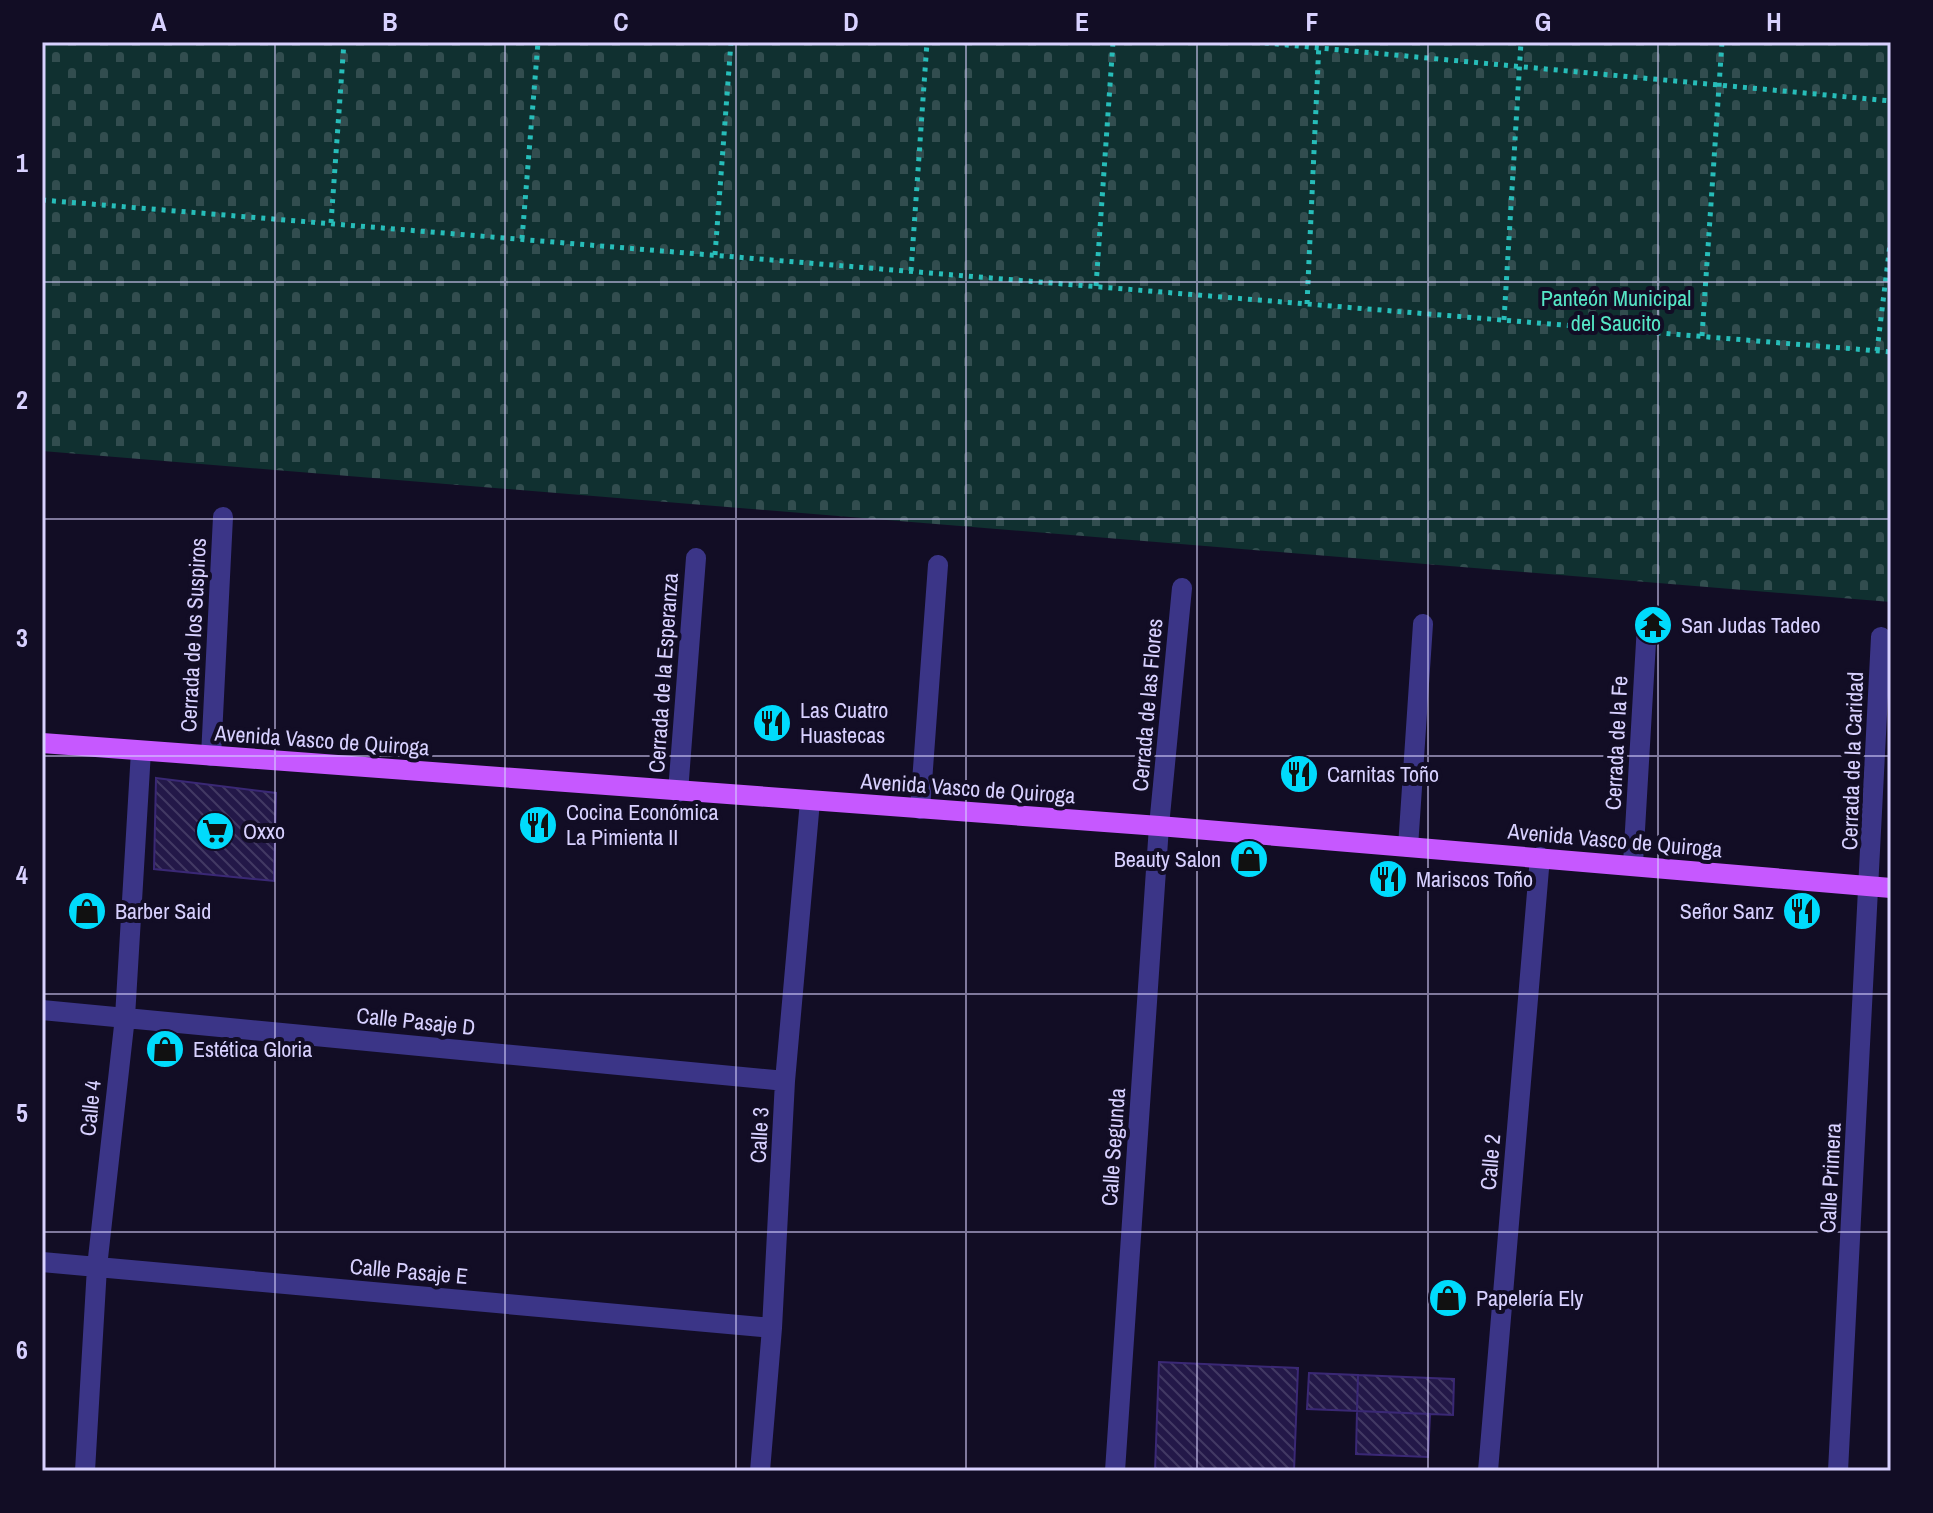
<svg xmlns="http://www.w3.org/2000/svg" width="1933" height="1513" font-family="'Archivo Narrow',sans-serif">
  <defs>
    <pattern id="cemetery-stones" width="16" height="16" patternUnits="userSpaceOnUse" patternTransform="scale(2)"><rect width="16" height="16" fill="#103030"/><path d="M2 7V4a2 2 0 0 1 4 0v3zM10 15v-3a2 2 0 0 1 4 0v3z" fill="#324d4f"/></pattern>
    <pattern id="building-back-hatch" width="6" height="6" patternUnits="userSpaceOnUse" patternTransform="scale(2)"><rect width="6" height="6" fill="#231848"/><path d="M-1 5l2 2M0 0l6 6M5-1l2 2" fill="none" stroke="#423963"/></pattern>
  </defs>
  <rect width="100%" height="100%" fill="#120d25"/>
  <path fill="url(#cemetery-stones)" d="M42,42H1891V602L42,451Z"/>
  <path fill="url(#building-back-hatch)" stroke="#3a2875" stroke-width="2" d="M156,778L276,793L274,881L154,869Z
    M1159,1362L1298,1368L1294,1471H1155Z
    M1309,1373L1358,1375L1357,1411L1307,1409Z
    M1358,1375L1454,1379L1453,1415L1357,1411Z
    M1357,1411L1430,1414L1428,1457L1356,1454Z"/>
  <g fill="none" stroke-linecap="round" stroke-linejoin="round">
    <path stroke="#27bdb9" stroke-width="5" stroke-dasharray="4 6" stroke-linecap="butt" d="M1255,42L1891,101
      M42,200L1891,352
      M331,223L344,42
      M522,239L538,42
      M715,255L731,42
      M911,271L927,42
      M1096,286L1113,42
      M1307,304L1319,42
      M1504,320L1521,42
      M1702,336L1722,42
      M1877,351L1891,236"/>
    <path stroke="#3b3587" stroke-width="20" d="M211,756L223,517
      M678,792L696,558
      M920,809L938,565
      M1408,847L1423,624
      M1633,864L1647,625
      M42,1010L785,1081
      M42,1262L772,1328
      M85,1471L97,1267L125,1017L141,751
      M760,1471L772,1328L785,1081L810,801
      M1115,1471L1159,826L1182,588
      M1488,1471L1540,857
      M1838,1471L1881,637"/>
    <path stroke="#c658ff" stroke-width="20" d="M42,743L1159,826L1891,888"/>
  </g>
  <path fill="none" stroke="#d8d1ff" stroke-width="2" stroke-opacity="0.55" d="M275,42V1471M505,42V1471M736,42V1471M966,42V1471M1197,42V1471M1428,42V1471M1658,42V1471M42,282H1891M42,519H1891M42,756H1891M42,994H1891M42,1232H1891"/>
  <defs>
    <g id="temple-disc" transform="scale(2)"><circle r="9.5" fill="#00dbfc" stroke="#120d25"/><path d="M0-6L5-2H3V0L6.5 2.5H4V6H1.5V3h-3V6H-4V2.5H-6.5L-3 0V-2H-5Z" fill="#111"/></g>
    <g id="restaurant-disc" transform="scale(2)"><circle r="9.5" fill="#00dbfc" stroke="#120d25"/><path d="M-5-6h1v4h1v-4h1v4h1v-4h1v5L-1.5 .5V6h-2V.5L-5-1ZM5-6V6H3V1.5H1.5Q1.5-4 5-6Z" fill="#111"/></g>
    <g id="supermarket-disc" transform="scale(2)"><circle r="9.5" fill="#00dbfc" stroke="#120d25"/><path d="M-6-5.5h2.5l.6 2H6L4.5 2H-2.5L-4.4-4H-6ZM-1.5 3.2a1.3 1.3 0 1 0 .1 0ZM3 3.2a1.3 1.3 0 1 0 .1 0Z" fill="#111"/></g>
    <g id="shop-disc" transform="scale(2)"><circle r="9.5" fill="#00dbfc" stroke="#120d25"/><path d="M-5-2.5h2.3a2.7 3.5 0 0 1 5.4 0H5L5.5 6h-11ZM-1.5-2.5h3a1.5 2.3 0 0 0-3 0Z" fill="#111"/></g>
  </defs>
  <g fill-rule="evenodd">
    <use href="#temple-disc" x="1653" y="625"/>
    <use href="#restaurant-disc" x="772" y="723"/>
    <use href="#restaurant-disc" x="1299" y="774"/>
    <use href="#restaurant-disc" x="538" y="825"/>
    <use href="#supermarket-disc" x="215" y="831"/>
    <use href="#shop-disc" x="1249" y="859"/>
    <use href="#restaurant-disc" x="1388" y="879"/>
    <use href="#shop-disc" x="87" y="911"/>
    <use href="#restaurant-disc" x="1802" y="911"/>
    <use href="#shop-disc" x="165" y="1049"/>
    <use href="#shop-disc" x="1448" y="1298"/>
  </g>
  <g text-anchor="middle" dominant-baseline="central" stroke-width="8" stroke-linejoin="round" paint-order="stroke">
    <g font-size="22" fill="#56e7c7" stroke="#120d25">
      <text x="1616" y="298">Panteón Municipal<tspan x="1616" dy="25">del Saucito</tspan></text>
    </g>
    <g font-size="22" fill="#d8d1ff" stroke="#120d25" text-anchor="start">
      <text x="1681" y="625">San Judas Tadeo</text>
      <text x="800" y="710">Las Cuatro<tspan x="800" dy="25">Huastecas</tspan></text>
      <text x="1327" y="774">Carnitas Toño</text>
      <text x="566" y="812">Cocina Económica<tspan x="566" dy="25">La Pimienta II</tspan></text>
      <text x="243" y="831">Oxxo</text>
      <text x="1221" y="859" text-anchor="end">Beauty Salon</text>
      <text x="1416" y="879">Mariscos Toño</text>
      <text x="115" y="911">Barber Said</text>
      <text x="1774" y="911" text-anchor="end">Señor Sanz</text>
      <text x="193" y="1049">Estética Gloria</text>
      <text x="1476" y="1298">Papelería Ely</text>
    </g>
    <g font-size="22" fill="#d8d1ff" stroke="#120d25">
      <text transform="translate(193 635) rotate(-87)">Cerrada de los Suspiros</text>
      <text transform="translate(663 673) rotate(-86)">Cerrada de la Esperanza</text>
      <text transform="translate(1147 705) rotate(-85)">Cerrada de las Flores</text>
      <text transform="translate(322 740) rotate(4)">Avenida Vasco de Quiroga</text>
      <text transform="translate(1616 743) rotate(-87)">Cerrada de la Fe</text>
      <text transform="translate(1852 761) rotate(-88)">Cerrada de la Caridad</text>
      <text transform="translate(968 788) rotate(4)">Avenida Vasco de Quiroga</text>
      <text transform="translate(1615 840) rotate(5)">Avenida Vasco de Quiroga</text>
      <text transform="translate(416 1021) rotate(6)">Calle Pasaje D</text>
      <text transform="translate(90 1108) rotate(-84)">Calle 4</text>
      <text transform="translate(759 1135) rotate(-87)">Calle 3</text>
      <text transform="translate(1113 1147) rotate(-86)">Calle Segunda</text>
      <text transform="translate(1490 1162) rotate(-85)">Calle 2</text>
      <text transform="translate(1830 1178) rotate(-87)">Calle Primera</text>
      <text transform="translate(409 1271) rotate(5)">Calle Pasaje E</text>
    </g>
  </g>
  <rect width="1933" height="1513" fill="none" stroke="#120d25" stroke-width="88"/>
  <rect x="44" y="44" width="1845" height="1425" fill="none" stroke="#d8d1ff" stroke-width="3"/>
  <g font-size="26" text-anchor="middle" font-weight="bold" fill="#d8d1ff">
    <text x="159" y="31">A</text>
    <text x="390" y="31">B</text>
    <text x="621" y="31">C</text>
    <text x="851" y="31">D</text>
    <text x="1082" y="31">E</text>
    <text x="1312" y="31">F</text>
    <text x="1543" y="31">G</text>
    <text x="1774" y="31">H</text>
    <text x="22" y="172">1</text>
    <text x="22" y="409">2</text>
    <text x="22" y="647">3</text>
    <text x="22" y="884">4</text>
    <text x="22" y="1122">5</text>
    <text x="22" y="1359">6</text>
  </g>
</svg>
